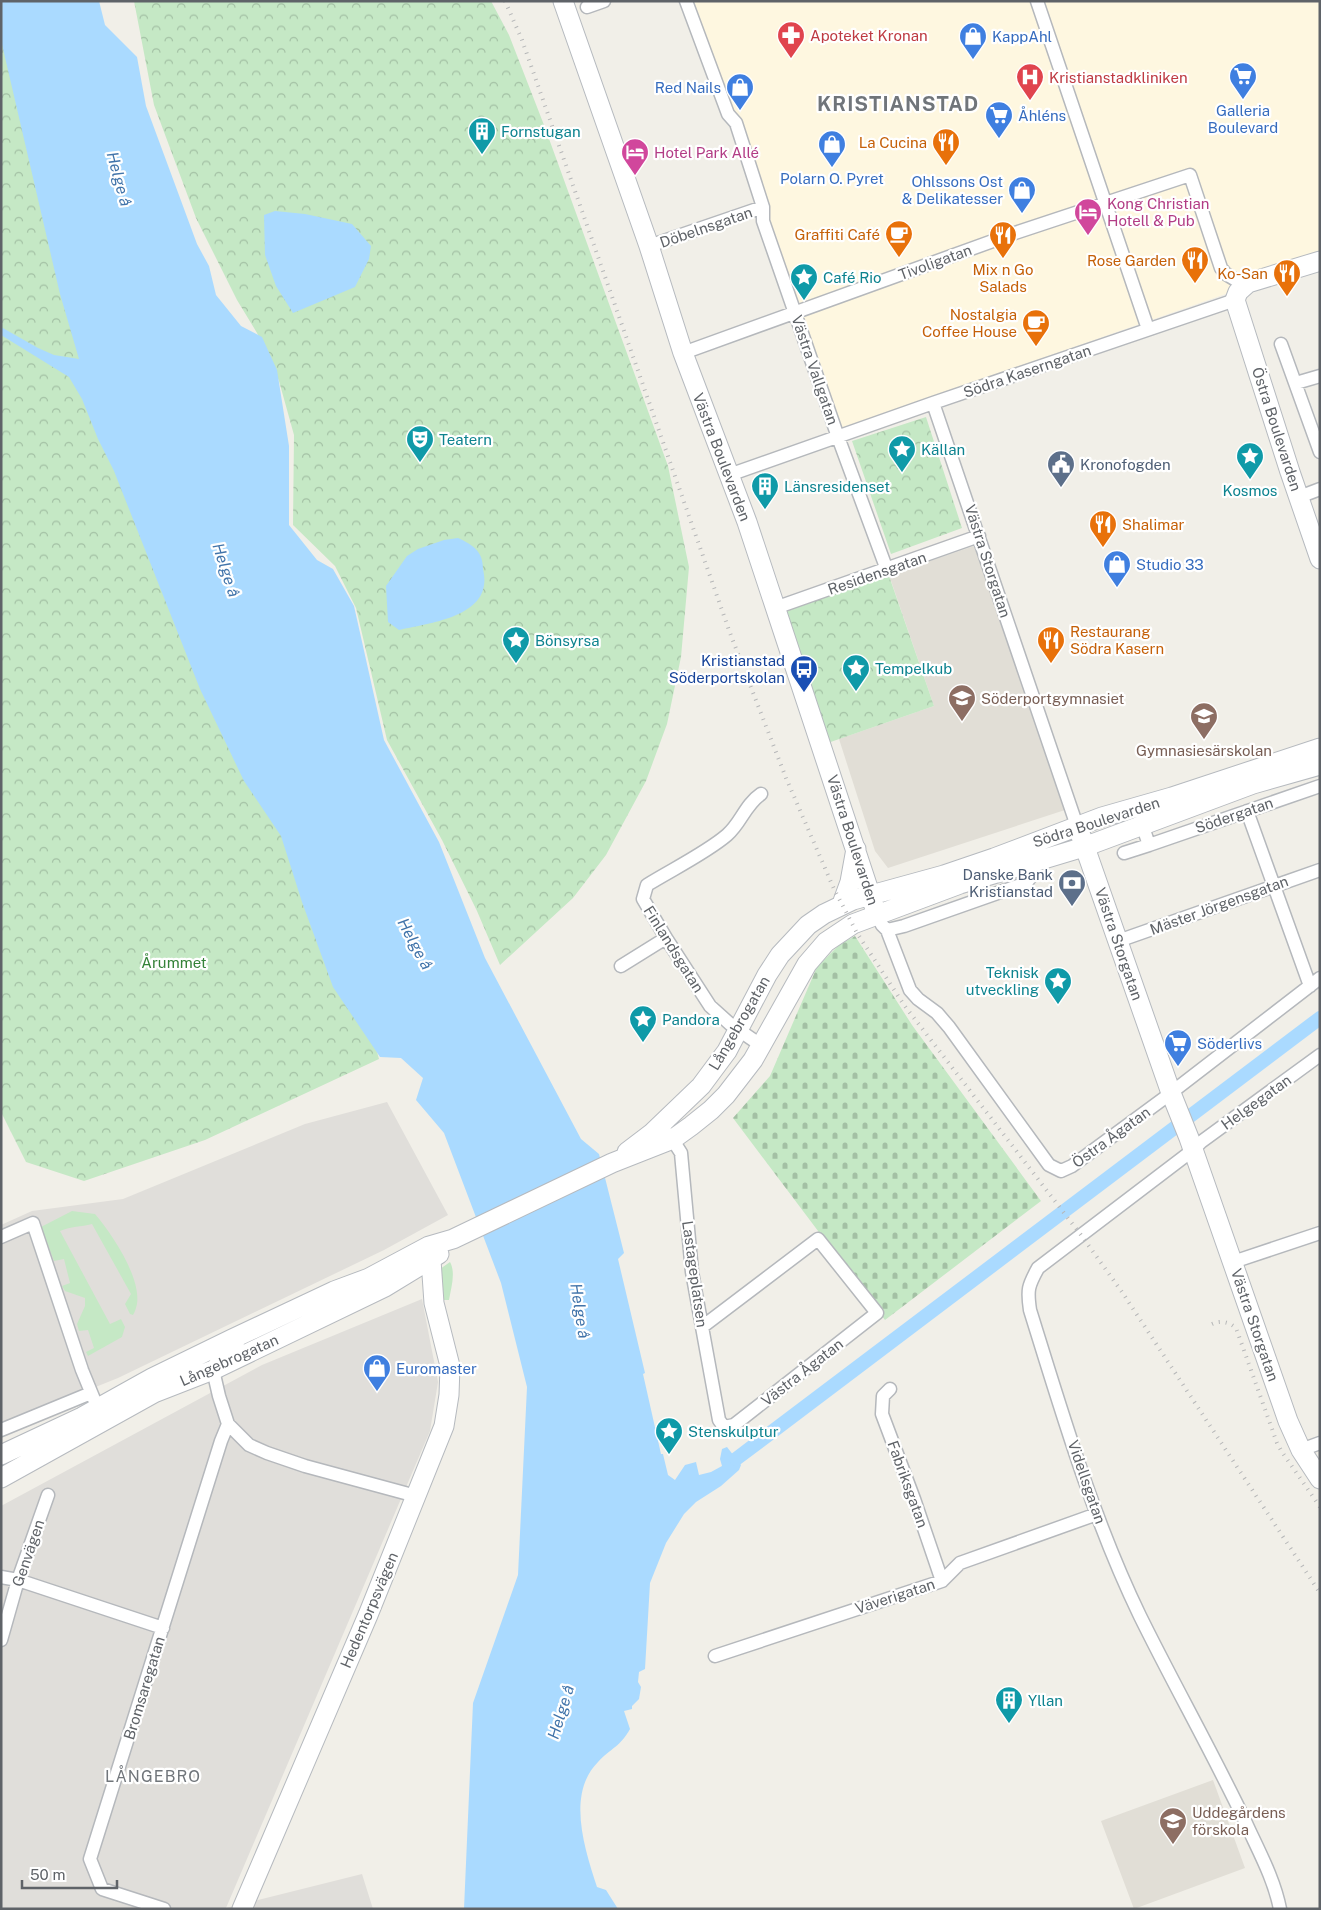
<svg xmlns="http://www.w3.org/2000/svg" width="1321" height="1910" font-family="'Public Sans',sans-serif">
  <defs>
    <pattern id="cemetery-stones" width="16" height="16" patternUnits="userSpaceOnUse" patternTransform="scale(1.25)"><rect width="16" height="16" fill="#c5e8c5"/><path d="M2 7V4a2 2 0 0 1 4 0v3zM10 15v-3a2 2 0 0 1 4 0v3z" fill="#a3c0a4"/></pattern>
    <pattern id="park-crowns" width="20" height="18" patternUnits="userSpaceOnUse" patternTransform="scale(1.25)"><rect width="20" height="18" fill="#c5e8c5"/><path d="M2 6a3 3 0 1 1 6 0M12 15a3 3 0 1 1 6 0" fill="none" stroke="#a3c0a4"/></pattern>
  </defs>
  <rect width="100%" height="100%" fill="#f1efe8"/>
  <path fill="#fef7e0" d="M686,1H1320V261L836,430Z"/>
  <path fill="#e0deda" d="M387,1102L448,1215L384,1250L118,1378L1,1425V1225L32,1211L123,1199L305,1124Z
    M422,1299L438,1382L430,1431L226,1908L362,1874L373,1909H1V1506L262,1365Z"/>
  <path fill="#e1ded6" d="M974,546L1068,809L888,868L875,851L839,739L934,706L889,575Z
    M1213,1780L1245,1868L1134,1909L1101,1821Z"/>
  <path fill="#c5e8c5" d="M72,1211L95,1214C112,1234 141,1277 137,1304C136,1308 135,1312 133,1315L130,1314L125,1304L131,1294L92,1224C81,1227 71,1226 60,1231L110,1324L121,1319L125,1327L122,1337L88,1356L86,1352L94,1348L88,1330L79,1331L77,1324L85,1306V1298L65,1291L62,1286L70,1283L64,1259L54,1261L41,1227Z
    M450,1262C456,1273 451,1288 449,1300H444L440,1269Z"/>
  <path fill="url(#cemetery-stones)" d="M855,936L912,1025L1041,1201L885,1320L733,1118L770,1076L817,967L839,945Z"/>
  <path fill="url(#park-crowns)" d="M1,1H31L352,960L379,1059L205,1140L84,1181L26,1162L1,1112Z
    M134,1H491L509,35L544,125L668,466L689,567L681,657L667,724L646,781L606,855L573,898L500,965L477,911L442,840L387,740L356,608L335,566L293,525L294,435L279,381L257,333L237,300L196,218L154,105Z
    M926,417L962,528L891,554L852,441Z
    M887,570L934,706L822,745L775,608Z"/>
  <path fill="#aadaff" d="M1,1H99L105,25L137,57L146,106L197,244L209,266L216,295L241,326L262,337L277,370L289,446V525L317,560L333,569L354,606L384,740L439,842L485,958L581,1139L599,1154L624,1253L618,1259L645,1373L643,1374L661,1454H663L668,1475L675,1480L685,1465L696,1462L699,1475L711,1472L722,1466L720,1459L722,1449L727,1447L741,1465L739,1470L721,1486L696,1502L684,1514L666,1543L650,1583L645,1669L639,1672L638,1682L641,1687L639,1699L632,1706V1709L624,1711L630,1729C620,1747 611,1748 598,1762C566,1794 585,1850 597,1887L606,1890L618,1909H464L473,1703L518,1575L527,1387L501,1283L444,1133L416,1100L423,1078L401,1058L380,1057L333,987L302,902L281,836L244,781L200,689L114,471L98,439L82,399L69,377L1,335V327L38,348L54,355L79,359L60,294L1,40Z
    M275,211L305,214L352,224L371,246L369,259L355,287L293,313L276,286L265,255L264,215Z
    M458,538C473,545 483,551 483,569C484,574 485,580 484,585C480,618 425,624 399,630L388,622L386,586L407,556L418,549L444,540Z"/>
  <g fill="none" stroke-linecap="round" stroke-linejoin="round">
    <path stroke="#aadaff" stroke-width="14" d="M736,1459L1320,1018"/>
    <g stroke="#b5b8bc" stroke-width="15">
      <path id="street" d="M686,1L728,114L736,123L763,207V221L838,437L887,570
        M1037,1L1148,329
        M587,7L604,1
        M649,246L763,207
        M1281,344L1320,452
        M683,353L1015,233L1190,175L1221,268L1226,274L1244,285
        M1296,383L1320,376
        M933,403L1077,826
        M729,475L933,403L1235,300
        M1299,497L1320,489
        M775,608L979,536
        M761,794C745,805 741,823 727,835C706,853 671,870 647,885L643,899L666,938L710,1006L730,1024L762,1046
        M1247,811L1310,986
        M1142,824L1149,845L1320,786
        M1124,853L1149,845
        M877,915L882,925L887,930L910,990L918,999L937,1013L949,1027L1049,1165L1061,1171L1072,1166L1163,1099L1320,978
        M887,930L904,926L1026,883L1033,874L1032,862
        M1118,941L1320,870
        M621,966L666,938
        M669,1134L681,1153L692,1272L719,1420L724,1427L734,1425L877,1313L818,1239L702,1327
        M1,1237L33,1223L82,1370L98,1409
        M1233,1262L1320,1233
        M238,1346L224,1353L217,1359L213,1370L219,1396L228,1424L249,1445L267,1453L305,1466L416,1496
        M890,1389L883,1396L882,1414L914,1499L942,1581
        M1,1430L91,1393
        M1301,1450L1320,1443
        M1,1577L18,1580L163,1628
        M1,1640L18,1580L48,1495
        M715,1656L942,1581L960,1563L1097,1514
        M164,1909L102,1889L90,1859L221,1441L228,1424
        M1280,1909C1274,1878 1258,1850 1245,1821C1212,1752 1174,1685 1140,1616C1093,1519 1062,1413 1030,1310C1027,1290 1028,1286 1038,1268L1193,1150L1201,1142L1320,1055"/>
    </g>
    <g stroke="#b6babf" stroke-width="21">
      <path id="secondary" d="M563,1L649,246L683,353L747,522L877,915
        M1320,261L1248,283L1238,292L1235,300L1290,472L1320,559
        M1081,836L1171,1093L1189,1138L1288,1421L1301,1450L1320,1479
        M842,904L850,882L856,849
        M627,1152L652,1133L701,1086L727,1051L767,975L780,955L808,925L824,914L853,900L944,875L994,858L1102,817L1172,797L1320,748
        M1,1455L82,1417L152,1378L232,1339L334,1291L369,1278L429,1246L453,1239L612,1163L673,1139L691,1126L711,1110L726,1095L753,1060L807,964L826,942L853,924L960,884L1084,847L1253,784L1320,765
        M1,1478L154,1393L213,1370L385,1287L439,1254
        M242,1909L368,1615L444,1426L449,1395L450,1366L434,1303L431,1260"/>
    </g>
    <use href="#street" stroke="#fff" stroke-width="12"/>
    <use href="#secondary" stroke="#fff" stroke-width="19"/>
    <path stroke="#b6b7b8" stroke-width="4" stroke-dasharray="1 6" stroke-linecap="butt" d="M505,1L522,40L730,633L786,778L834,889L857,933L904,1005L1081,1235L1122,1292L1320,1593
      M1212,1324C1221,1320 1229,1322 1236,1328L1277,1443L1282,1452L1320,1507"/>
  </g>
  <defs>
    <g id="pharmacy-pin" transform="scale(1.4375)"><path d="M0 17L-7.5 6A9.5 9.5 0 1 1 7.5 6Z" fill="#e0444e" stroke="#fff"/><path d="M-2-6h4v4h4v4h-4v4h-4v-4h-4v-4h4Z" fill="#fff"/></g>
    <g id="shop-pin" transform="scale(1.4375)"><path d="M0 17L-7.5 6A9.5 9.5 0 1 1 7.5 6Z" fill="#3f7fe0" stroke="#fff"/><path d="M-5-2.5h2.3a2.7 3.5 0 0 1 5.4 0H5L5.5 6h-11ZM-1.5-2.5h3a1.5 2.3 0 0 0-3 0Z" fill="#fff"/></g>
    <g id="supermarket-pin" transform="scale(1.4375)"><path d="M0 17L-7.5 6A9.5 9.5 0 1 1 7.5 6Z" fill="#3f7fe0" stroke="#fff"/><path d="M-6-5.5h2.5l.6 2H6L4.5 2H-2.5L-4.4-4H-6ZM-1.5 3.2a1.3 1.3 0 1 0 .1 0ZM3 3.2a1.3 1.3 0 1 0 .1 0Z" fill="#fff"/></g>
    <g id="hospital-pin" transform="scale(1.4375)"><path d="M0 17L-7.5 6A9.5 9.5 0 1 1 7.5 6Z" fill="#e0444e" stroke="#fff"/><path d="M-5-5h3v3.5h4V-5h3V5h-3V1.5h-4V5h-3Z" fill="#fff"/></g>
    <g id="building-pin" transform="scale(1.4375)"><path d="M0 17L-7.5 6A9.5 9.5 0 1 1 7.5 6Z" fill="#0f9aa8" stroke="#fff"/><path d="M-4-6H4V6H1V3H-1V6H-4ZM-2.5-4.3h1.7v1.8h-1.7ZM.8-4.3h1.7v1.8H.8ZM-2.5-1h1.7V.8h-1.7ZM.8-1h1.7V.8H.8Z" fill="#fff"/></g>
    <g id="restaurant-pin" transform="scale(1.4375)"><path d="M0 17L-7.5 6A9.5 9.5 0 1 1 7.5 6Z" fill="#e8710a" stroke="#fff"/><path d="M-5-6h1v4h1v-4h1v4h1v-4h1v5L-1.5 .5V6h-2V.5L-5-1ZM5-6V6H3V1.5H1.5Q1.5-4 5-6Z" fill="#fff"/></g>
    <g id="hotel-pin" transform="scale(1.4375)"><path d="M0 17L-7.5 6A9.5 9.5 0 1 1 7.5 6Z" fill="#d1479c" stroke="#fff"/><path d="M-6-4.5h1.5V1H6V5H4.5V3h-9V5H-6ZM-4 0a1.8 1.8 0 1 1 3.6 0ZM.5 0V-2.5h3Q6-2.5 6 0Z" fill="#fff"/></g>
    <g id="cafe-pin" transform="scale(1.4375)"><path d="M0 17L-7.5 6A9.5 9.5 0 1 1 7.5 6Z" fill="#e8710a" stroke="#fff"/><path d="M-5.5-4.5H6V0H3Q3 3.5 0 3.5H-2.5Q-5.5 3.5-5.5 0ZM3-3.2v2h1.7v-2ZM-6 4.5H4V6H-6Z" fill="#fff"/></g>
    <g id="sight-pin" transform="scale(1.4375)"><path d="M0 17L-7.5 6A9.5 9.5 0 1 1 7.5 6Z" fill="#0f9aa8" stroke="#fff"/><path d="M0-6L1.8-2.2L6-1.7L2.9 1.2L3.7 5.4L0 3.3L-3.7 5.4L-2.9 1.2L-6-1.7L-1.8-2.2Z" fill="#fff"/></g>
    <g id="theatre-pin" transform="scale(1.4375)"><path d="M0 17L-7.5 6A9.5 9.5 0 1 1 7.5 6Z" fill="#0f9aa8" stroke="#fff"/><path d="M-5-5.5Q0-4 5-5.5V0Q5 5 0 6Q-5 5-5 0ZM-3.3-2.5H-1v1.5H-3.3ZM1-2.5H3.3v1.5H1ZM-2.8 1Q0 5.5 2.8 1Z" fill="#fff"/></g>
    <g id="civic-pin" transform="scale(1.4375)"><path d="M0 17L-7.5 6A9.5 9.5 0 1 1 7.5 6Z" fill="#5c6f8a" stroke="#fff"/><path d="M-.6-6.5H3V-4.5H.6V-3L4-1V1h2V6H-6V1h2V-1L-.6-3ZM-1.2 2.5V6h2.4V2.5Z" fill="#fff"/></g>
    <g id="bus-pin" transform="scale(1.4375)"><path d="M0 17L-7.5 6A9.5 9.5 0 1 1 7.5 6Z" fill="#1a4fb4" stroke="#fff"/><path d="M-5-6H5V4H4V6H2V4H-2V6H-4V4H-5ZM-3.5-4V0h7V-4ZM-3.5 1.2v1.5H-2V1.2ZM2 1.2v1.5H3.5V1.2Z" fill="#fff"/></g>
    <g id="school-pin" transform="scale(1.4375)"><path d="M0 17L-7.5 6A9.5 9.5 0 1 1 7.5 6Z" fill="#8d6e63" stroke="#fff"/><path d="M0-5L7-2L0 1L-7-2ZM-4 1L0 2.5L4 1V4Q0 6-4 4Z" fill="#fff"/></g>
    <g id="bank-pin" transform="scale(1.4375)"><path d="M0 17L-7.5 6A9.5 9.5 0 1 1 7.5 6Z" fill="#5c6f8a" stroke="#fff"/><path d="M-6-4H6V4H-6ZM0-2.3a2.3 2.3 0 1 0 0 4.6a2.3 2.3 0 1 0 0-4.6Z" fill="#fff"/></g>
  </defs>
  <g fill-rule="evenodd">
    <use href="#pharmacy-pin" x="791" y="35"/>
    <use href="#shop-pin" x="973" y="36"/>
    <use href="#supermarket-pin" x="1243" y="76"/>
    <use href="#hospital-pin" x="1030" y="77"/>
    <use href="#shop-pin" x="740" y="87"/>
    <use href="#supermarket-pin" x="999" y="115"/>
    <use href="#building-pin" x="482" y="131"/>
    <use href="#restaurant-pin" x="946" y="142"/>
    <use href="#shop-pin" x="832" y="144"/>
    <use href="#hotel-pin" x="635" y="152"/>
    <use href="#shop-pin" x="1022" y="190"/>
    <use href="#hotel-pin" x="1088" y="212"/>
    <use href="#cafe-pin" x="899" y="234"/>
    <use href="#restaurant-pin" x="1003" y="235"/>
    <use href="#restaurant-pin" x="1195" y="260"/>
    <use href="#restaurant-pin" x="1287" y="273"/>
    <use href="#sight-pin" x="804" y="277"/>
    <use href="#cafe-pin" x="1036" y="323"/>
    <use href="#theatre-pin" x="420" y="439"/>
    <use href="#sight-pin" x="902" y="449"/>
    <use href="#sight-pin" x="1250" y="456"/>
    <use href="#civic-pin" x="1061" y="464"/>
    <use href="#building-pin" x="765" y="486"/>
    <use href="#restaurant-pin" x="1103" y="524"/>
    <use href="#shop-pin" x="1117" y="564"/>
    <use href="#sight-pin" x="516" y="640"/>
    <use href="#restaurant-pin" x="1051" y="640"/>
    <use href="#sight-pin" x="856" y="668"/>
    <use href="#bus-pin" x="804" y="669"/>
    <use href="#school-pin" x="962" y="698"/>
    <use href="#school-pin" x="1204" y="716"/>
    <use href="#bank-pin" x="1072" y="883"/>
    <use href="#sight-pin" x="1058" y="981"/>
    <use href="#sight-pin" x="643" y="1019"/>
    <use href="#supermarket-pin" x="1178" y="1043"/>
    <use href="#shop-pin" x="377" y="1368"/>
    <use href="#sight-pin" x="669" y="1431"/>
    <use href="#building-pin" x="1009" y="1700"/>
    <use href="#school-pin" x="1173" y="1821"/>
  </g>
  <g text-anchor="middle" dominant-baseline="central" stroke-width="4.5" stroke-linejoin="round" paint-order="stroke">
    <g font-size="15" fill="#be3a42" stroke="#fff" text-anchor="start">
      <text x="810" y="35">Apoteket Kronan</text>
      <text x="1049" y="77">Kristianstadkliniken</text>
    </g>
    <g font-size="15" fill="#366cbe" stroke="#fff" text-anchor="start">
      <text x="992" y="36">KappAhl</text>
      <text x="721" y="87" text-anchor="end">Red Nails</text>
      <text x="1243" y="110" text-anchor="middle">Galleria<tspan x="1243" dy="17">Boulevard</tspan></text>
      <text x="1018" y="115">Åhléns</text>
      <text x="832" y="178" text-anchor="middle">Polarn O. Pyret</text>
      <text x="1003" y="181" text-anchor="end">Ohlssons Ost<tspan x="1003" dy="17">&amp; Delikatesser</tspan></text>
      <text x="1136" y="564">Studio 33</text>
      <text x="1197" y="1043">Söderlivs</text>
      <text x="396" y="1368">Euromaster</text>
    </g>
    <g font-size="15" fill="#0d838f" stroke="#fff" text-anchor="start">
      <text x="501" y="131">Fornstugan</text>
      <text x="823" y="277">Café Rio</text>
      <text x="439" y="439">Teatern</text>
      <text x="921" y="449">Källan</text>
      <text x="784" y="486">Länsresidenset</text>
      <text x="1250" y="490" text-anchor="middle">Kosmos</text>
      <text x="535" y="640">Bönsyrsa</text>
      <text x="875" y="668">Tempelkub</text>
      <text x="1039" y="972" text-anchor="end">Teknisk<tspan x="1039" dy="17">utveckling</tspan></text>
      <text x="662" y="1019">Pandora</text>
      <text x="688" y="1431">Stenskulptur</text>
      <text x="1028" y="1700">Yllan</text>
    </g>
    <g font-size="15" fill="#c56008" stroke="#fff" text-anchor="end">
      <text x="927" y="142">La Cucina</text>
      <text x="880" y="234">Graffiti Café</text>
      <text x="1176" y="260">Rose Garden</text>
      <text x="1003" y="269" text-anchor="middle">Mix n Go<tspan x="1003" dy="17">Salads</tspan></text>
      <text x="1268" y="273">Ko-San</text>
      <text x="1017" y="314">Nostalgia<tspan x="1017" dy="17">Coffee House</tspan></text>
      <text x="1122" y="524" text-anchor="start">Shalimar</text>
      <text x="1070" y="631" text-anchor="start">Restaurang<tspan x="1070" dy="17">Södra Kasern</tspan></text>
    </g>
    <g font-size="15" fill="#b23c85" stroke="#fff" text-anchor="start">
      <text x="654" y="152">Hotel Park Allé</text>
      <text x="1107" y="203">Kong Christian<tspan x="1107" dy="17">Hotell &amp; Pub</tspan></text>
    </g>
    <g font-size="15" fill="#5f6368" stroke="#fff">
      <text transform="translate(706 227) rotate(-19)">Döbelnsgatan</text>
      <text transform="translate(935 262) rotate(-20)">Tivoligatan</text>
      <text transform="translate(815 370) rotate(71)">Västra Vallgatan</text>
      <text transform="translate(1027 371) rotate(-19)">Södra Kaserngatan</text>
      <text transform="translate(1277 429) rotate(72)">Östra Boulevarden</text>
      <text transform="translate(722 457) rotate(69)">Västra Boulevarden</text>
      <text transform="translate(988 561) rotate(72)">Västra Storgatan</text>
      <text transform="translate(877 573) rotate(-19)">Residensgatan</text>
      <text transform="translate(1234 815) rotate(-19)">Södergatan</text>
      <text transform="translate(1096 822) rotate(-18)">Södra Boulevarden</text>
      <text transform="translate(853 840) rotate(72)">Västra Boulevarden</text>
      <text transform="translate(1219 905) rotate(-20)">Mäster Jörgensgatan</text>
      <text transform="translate(1119 944) rotate(71)">Västra Storgatan</text>
      <text transform="translate(674 949) rotate(58)">Finlandsgatan</text>
      <text transform="translate(739 1023) rotate(-60)">Långebrogatan</text>
      <text transform="translate(1256 1102) rotate(-36)">Helgegatan</text>
      <text transform="translate(1111 1137) rotate(-36)">Östra Ågatan</text>
      <text transform="translate(695 1274) rotate(82)">Lastageplatsen</text>
      <text transform="translate(1255 1325) rotate(71)">Västra Storgatan</text>
      <text transform="translate(229 1360) rotate(-24)">Långebrogatan</text>
      <text transform="translate(802 1372) rotate(-38)">Västra Ågatan</text>
      <text transform="translate(1087 1482) rotate(71)">Videllsgatan</text>
      <text transform="translate(908 1484) rotate(70)">Fabriksgatan</text>
      <text transform="translate(28 1553) rotate(-71)">Genvägen</text>
      <text transform="translate(895 1596) rotate(-18)">Väverigatan</text>
      <text transform="translate(369 1610) rotate(-67)">Hedentorpsvägen</text>
      <text transform="translate(144 1688) rotate(-73)">Bromsaregatan</text>
    </g>
    <g font-size="15" fill="#4e5e75" stroke="#fff" text-anchor="start">
      <text x="1080" y="464">Kronofogden</text>
      <text x="1053" y="874" text-anchor="end">Danske Bank<tspan x="1053" dy="17">Kristianstad</tspan></text>
    </g>
    <g font-size="15" fill="#164399" stroke="#fff" text-anchor="end">
      <text x="785" y="660">Kristianstad<tspan x="785" dy="17">Söderportskolan</tspan></text>
    </g>
    <g font-size="15" fill="#785e54" stroke="#fff" text-anchor="start">
      <text x="981" y="698">Söderportgymnasiet</text>
      <text x="1204" y="750" text-anchor="middle">Gymnasiesärskolan</text>
      <text x="1192" y="1812">Uddegårdens<tspan x="1192" dy="17">förskola</tspan></text>
    </g>
    <g font-size="15" fill="#348238" stroke="#fff">
      <text x="174" y="962">Årummet</text>
    </g>
    <g font-size="16" font-style="italic" fill="#4174aa" stroke="#fff">
      <text transform="translate(119 179) rotate(75)">Helge å</text>
      <text transform="translate(226 570) rotate(72)">Helge å</text>
      <text transform="translate(415 944) rotate(62)">Helge å</text>
      <text transform="translate(580 1311) rotate(81)">Helge å</text>
      <text transform="translate(561 1712) rotate(-73)">Helge å</text>
    </g>
    <g font-size="16" letter-spacing="1" fill="#70757a" stroke="#fff">
      <text x="153" y="1776">LÅNGEBRO</text>
    </g>
    <g font-size="20" font-weight="bold" letter-spacing="1" fill="#70757a" stroke="#fff">
      <text x="898" y="104">KRISTIANSTAD</text>
    </g>
  </g>
  <rect width="1321" height="1910" fill="none" stroke="#5f6368" stroke-width="5"/>
  <path d="M22 1880v8h95v-8" fill="none" stroke="#5f6368" stroke-width="2.5"/>
  <text x="30" y="1880" font-size="15" fill="#5f6368" stroke="#ffffff" stroke-width="4" paint-order="stroke">50 m</text>
</svg>
